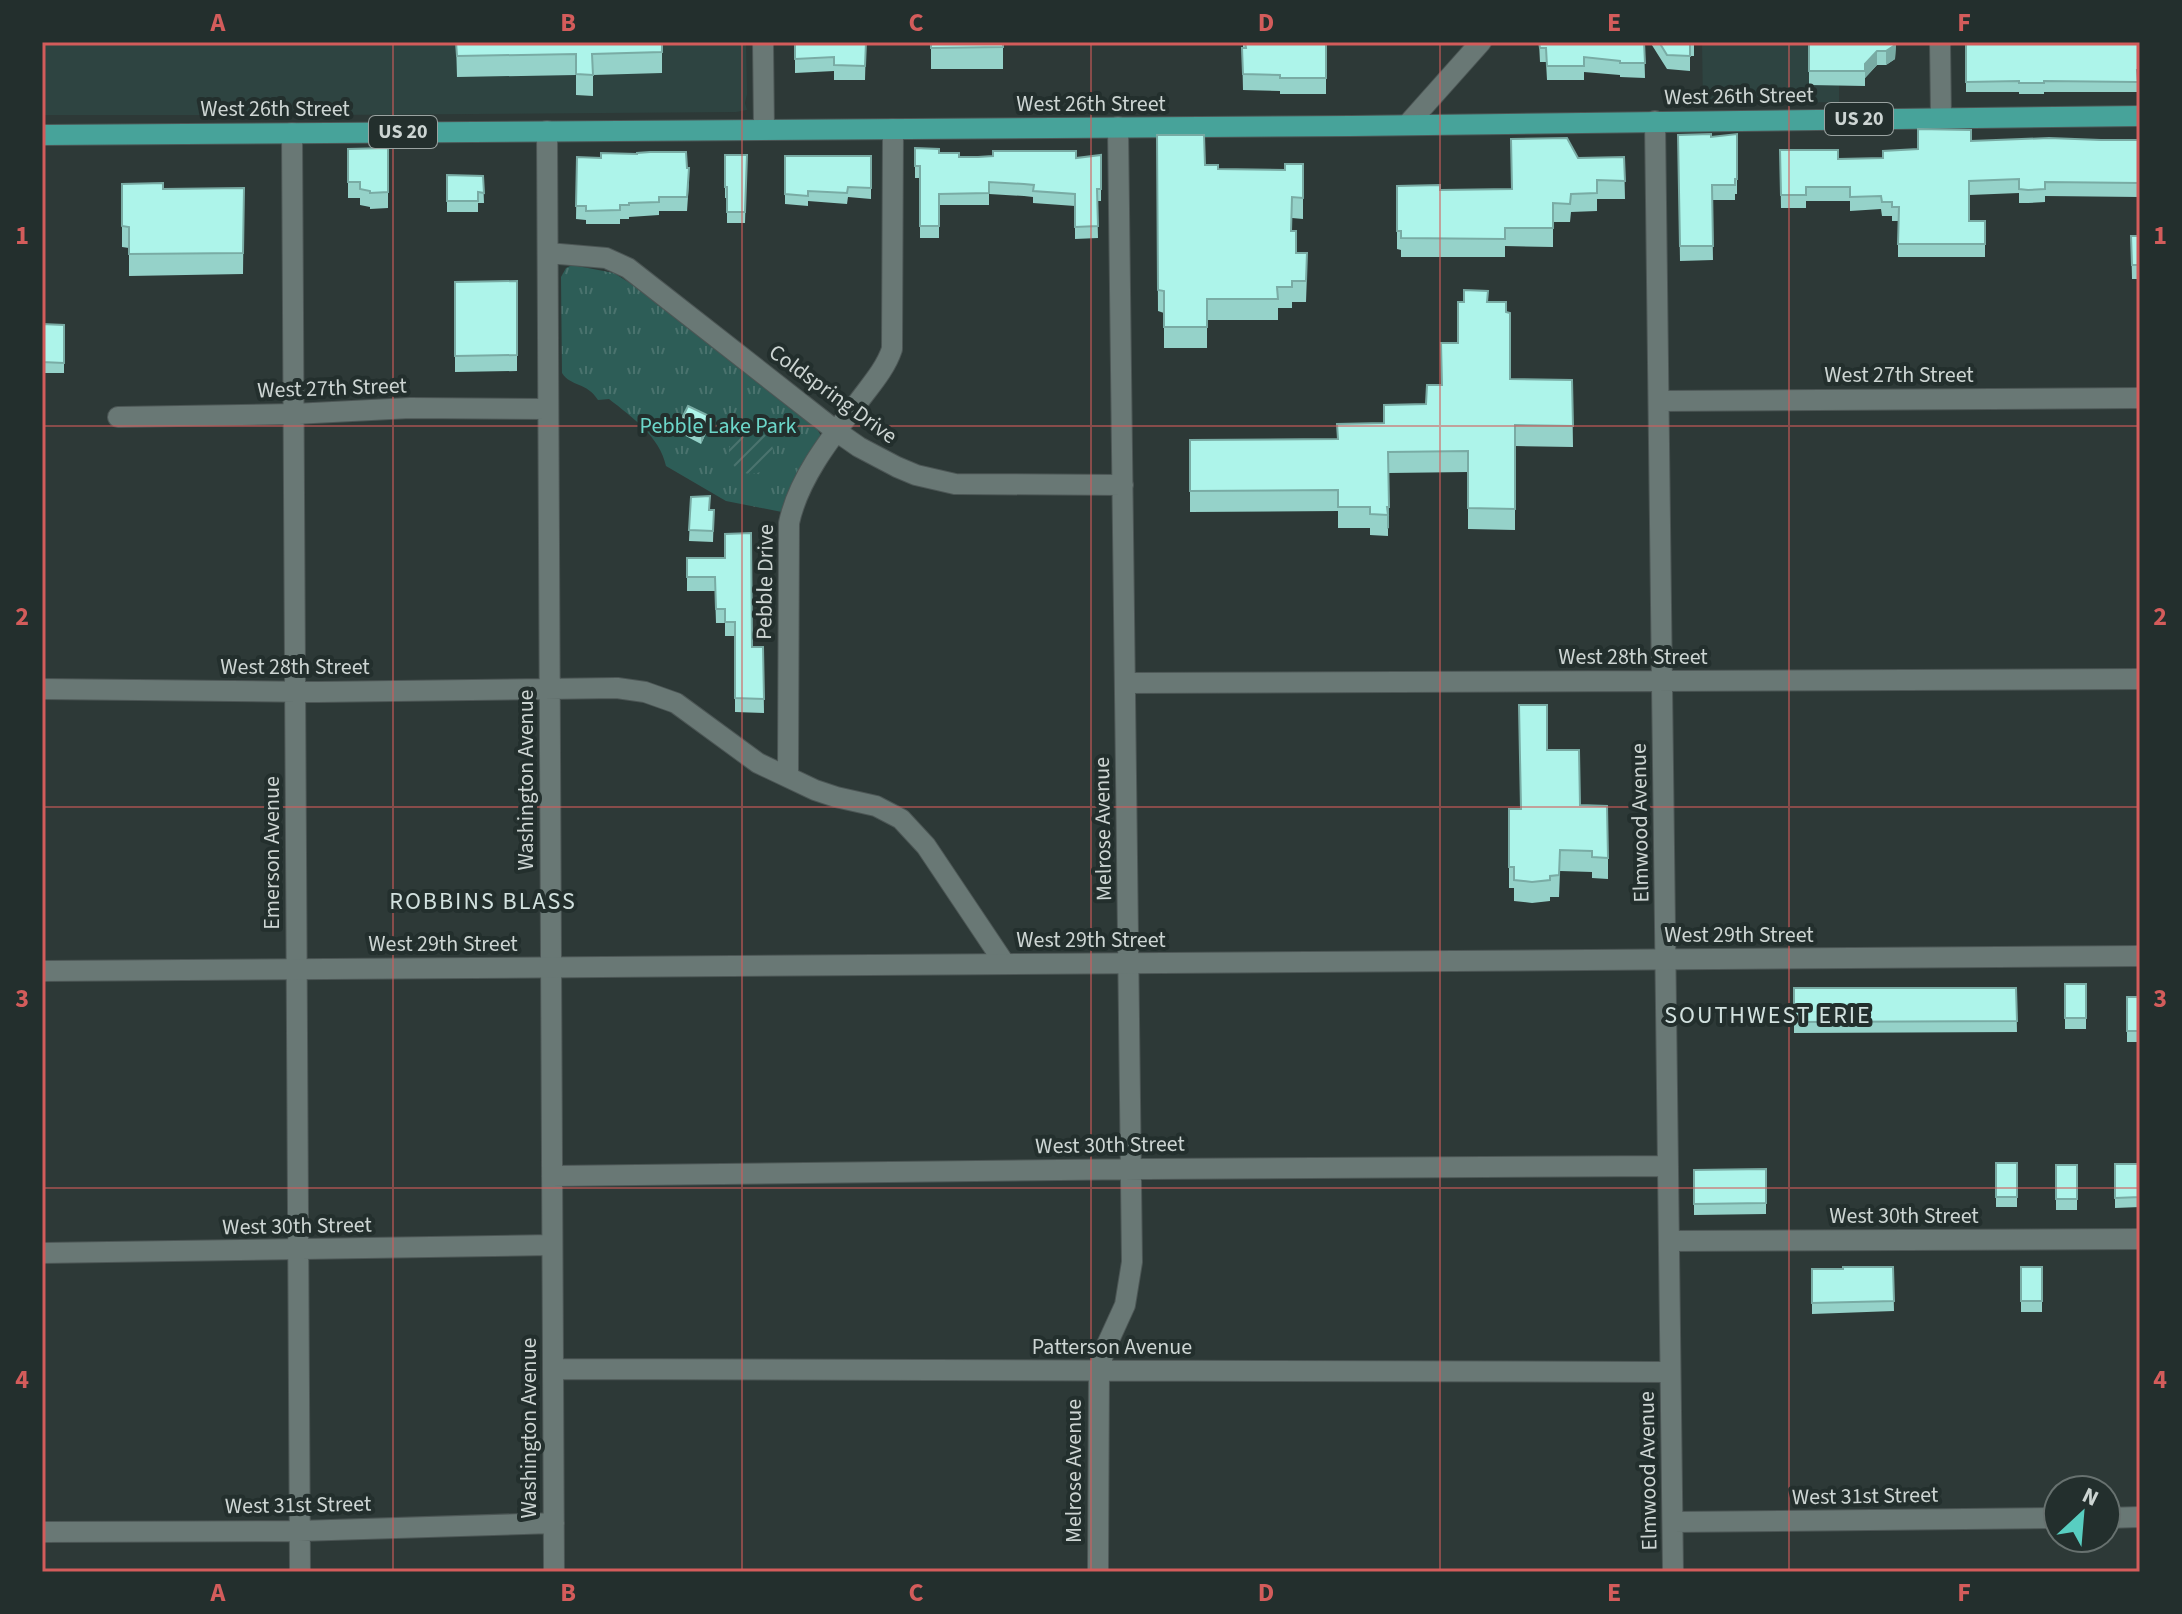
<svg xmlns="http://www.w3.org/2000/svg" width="2182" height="1614" font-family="'Source Sans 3',sans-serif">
  <defs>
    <pattern id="park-tufts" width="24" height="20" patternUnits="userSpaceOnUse" patternTransform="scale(2)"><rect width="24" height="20" fill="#2d5d57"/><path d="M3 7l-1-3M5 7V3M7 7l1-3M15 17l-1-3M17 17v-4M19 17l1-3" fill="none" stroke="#4a736e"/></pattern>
    <pattern id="garden-furrows" width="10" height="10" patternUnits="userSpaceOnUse" patternTransform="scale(2)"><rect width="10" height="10" fill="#2d5d57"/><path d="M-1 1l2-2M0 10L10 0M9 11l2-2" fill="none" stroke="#4a736e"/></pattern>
  </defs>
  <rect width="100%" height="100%" fill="#2d3937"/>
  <path fill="#2e4441" d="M42,42H746L747,94L745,103L747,110L736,112L329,115H42Z
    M1702,42H1839V102L1703,104Z"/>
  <path fill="url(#park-tufts)" d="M572,265L614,273L636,287L817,429L820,434V443L794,481L786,497L782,512L726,501L666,466C660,437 632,417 609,399L598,400C587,382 571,387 562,373L561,277L566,268Z"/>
  <path fill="url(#garden-furrows)" d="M729 452a22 22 0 1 1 44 0a22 22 0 1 1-44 0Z"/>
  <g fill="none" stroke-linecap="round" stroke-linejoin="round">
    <g stroke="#4c5655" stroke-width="22">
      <path id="street" d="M763,42L764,130
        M1940,42L1941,117
        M1655,121L1673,1572
        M547,131L554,1572
        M292,133L300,1572
        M548,253L606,258L628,268L836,431L859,447L897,467L916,475L955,484L1123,485
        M1659,401L2140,398
        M118,417L294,414L410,408L548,409
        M1125,683L2140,679
        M42,689L317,692L617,688L645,692L676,703L758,763L815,790L836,797L876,806L901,819L926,846L1005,964
        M788,777L789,523C798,480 829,440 856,405C869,387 885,370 892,349L893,129
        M552,1176L1146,1169L1668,1166
        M1669,1241L2140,1239
        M42,1253L552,1245
        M553,1369L1670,1372
        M2106,1518L2140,1517
        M1673,1522L2058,1518
        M42,1532L299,1531L554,1523
        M1098,1572L1099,1371L1104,1351L1125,1305L1132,1262L1118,127"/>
    </g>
    <g stroke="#4c5655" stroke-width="22">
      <path id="secondary" d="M1407,125L1481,42
        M42,971L2140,956"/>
    </g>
    <g stroke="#4c5655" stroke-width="22">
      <path id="primary" d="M42,135L1351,126L2140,116"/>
    </g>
    <use href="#street" stroke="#697875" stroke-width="20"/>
    <use href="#secondary" stroke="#697875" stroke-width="20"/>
    <use href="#primary" stroke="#47a39a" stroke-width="20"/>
  </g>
  <path fill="#95d2c9" d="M456,42H662V73L593,75V96L576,95V75L457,77Z
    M795,42H866L865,80H834V71L795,73Z
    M931,42H1003V69H931Z
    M1243,42H1326V94H1280V91L1243,90L1242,48H1243Z
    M1539,42H1644L1645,78L1620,77V75L1584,72V80H1547L1546,62H1540Z
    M1650,42H1694V56H1690V71L1667,69Z
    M1809,42H1896L1895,59L1886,65H1877L1865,78V86L1809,85Z
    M1966,42H2140V80H2138V92H2044V94H2019V92H1966Z
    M1737,134V194H1735V200H1712L1713,260L1680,261L1678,135L1711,137Z
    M1157,135L1205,165L1218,169L1285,170L1303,164V219L1292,218V231L1296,253L1307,274L1306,302H1292V308H1278V320H1207V348H1164V313L1158,311Z
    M2140,140V206V197L2045,196V202L2028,203H2019V193L1969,195V221H1985V257H1898V221H1892V216H1882L1881,209L1850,211V201H1806V208H1781L1780,150L1838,159L1883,158L1918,149L1971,141Z
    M388,148V208L370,209V207L360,205V198H348V149Z
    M915,148L959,157H978L1076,158L1101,155V201H1097L1098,238L1075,239V206L1033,203V197L1024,196L989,194V205H939V238H920V178H915Z
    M637,154L687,168L689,182L687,211H659V215L629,217V219H620V224H586V220L576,219L577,157L601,158Z
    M725,155H747L745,223H727V198H725Z
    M785,156H871V199L848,197L847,204L808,201V206L785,204Z
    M1624,157L1625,199H1597V211L1571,212L1570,222H1553V247L1505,246V257H1401V250L1397,249V186L1440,190L1512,189L1578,158Z
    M447,175L483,176L484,203H478V212H447Z
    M122,184L163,189L244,188L243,274L129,276V248L122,247Z
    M2131,236H2140V279H2132Z
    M517,281V371L455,372V282Z
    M1488,302L1506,312L1510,379L1572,380L1573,447L1515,446V530L1468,529V472L1389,473V528H1388V536L1370,535V528H1338V511L1190,512V440L1337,439L1384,423L1426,404L1441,385L1458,343Z
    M42,324L64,325V373H42Z
    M680,422L709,427L701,444L680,433Z
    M691,497L710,510H714L713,542L689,541Z
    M687,558H725L752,647H763L764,713L735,712V636H725V623H716L715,591H687Z
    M1547,750L1580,805L1608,858V879L1592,878V872L1560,871L1559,897H1550V901L1532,903L1514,901V888H1509V809H1520Z
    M2065,984H2086V1029H2065Z
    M1794,988H2016L2017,1032L1794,1033Z
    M2127,997H2140V1042H2127Z
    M1996,1163H2017V1207H1996Z
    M2115,1164H2140V1207L2115,1208Z
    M2056,1165H2077V1210H2056Z
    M1766,1169V1214L1694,1215V1170Z
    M1893,1267L1894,1311L1812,1314V1269Z
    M2021,1267H2042V1312H2021Z"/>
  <path fill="#79aba4" d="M1896,42L1895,59L1886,65V51Z
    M1877,51V65L1865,78V86V64Z
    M709,416V427L701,444V433Z
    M1387,507H1389V528L1387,529Z"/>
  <path fill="#adf4ea" stroke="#79aba4" stroke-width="2" d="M456,42H662V52L592,54L593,75L576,74V54L457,56Z
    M795,42H866L865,66L834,65V57L795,59Z
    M931,42H1003V47L931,48Z
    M1245,42H1326V78H1280V75L1243,74L1242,48H1246Z
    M1539,42H1644L1645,63H1620V61L1584,57V66H1547L1546,48H1540Z
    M1659,42H1690V56L1667,55Z
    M1809,42H1896L1895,45L1886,51H1877L1865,64V71H1809Z
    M1966,42H2140V70H2137L2138,82L2044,81V83H2019V81L1966,82Z
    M1918,129L1971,130V141L2049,138L2101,140H2140V193V183L2045,182V189L2028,190L2019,189V179L1969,181V221H1985V244H1898L1899,207H1892V202H1882L1881,196L1850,197V187H1806V195H1781L1780,150H1838V159L1883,158V151L1918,149Z
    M1711,134V137L1737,134V179H1735V185H1712L1713,246H1680L1678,135Z
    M1157,135H1204L1205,165H1218V169L1285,170V164H1303V198L1292,197L1291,231H1296V253H1307L1306,281H1292V287H1277L1278,299H1207V327H1164V291L1158,290Z
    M1567,138L1578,158L1624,157L1625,181L1597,180V193L1571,194L1570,204L1553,203V228H1505V239L1401,238V231H1397V186L1440,185V190L1512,189L1511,139Z
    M388,148V192L370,193V191L360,189V182H348V149Z
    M915,148L939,149V153H959V157H978L993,156V151H1076V158L1101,155V189H1097L1098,226L1075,227V194L1033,191L1034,185L1024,184L989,182V193L939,194V226H920V166H915Z
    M650,152H686L687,168H689L687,197H659V202L629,203V205H620V210L586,211V206H576L577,157L601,158V153L637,154V153Z
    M725,155H747L745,212H727V187H725Z
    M785,156H871V188L848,187L847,193L808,191V196L785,194Z
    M447,175L483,176L484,193L478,192V201H447Z
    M163,183V189L244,188L243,253L129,254V227L122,226V184Z
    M2131,236H2140V265H2132Z
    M517,281V355L455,356V282Z
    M1464,290L1488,291L1487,302H1506V312L1510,313V379L1572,380L1573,426L1515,425V509L1468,508V451L1388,452L1389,507H1387L1388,515L1370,514V507H1338V490L1190,491V440L1338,439L1337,424L1384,423V405L1426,404L1427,385H1442L1441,343H1458V302H1464Z
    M42,324L64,325V363L42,362Z
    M688,406L709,416L701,433L680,422Z
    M710,496L709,510H714L713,531L689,530L691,497Z
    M751,533L752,647H763L764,699L735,698V622H725V609H716L715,577H687V558H725V534Z
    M1519,705H1547V750H1579L1580,805L1607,806L1608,858L1592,857V851L1560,850L1559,875L1550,876V880L1532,882L1514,880V867H1509V809H1521Z
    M2065,984H2086V1018H2065Z
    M1794,988H2016L2017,1021L1794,1022Z
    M2127,997H2140V1031H2127Z
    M1996,1163H2017V1197H1996Z
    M2115,1164H2140V1197L2115,1198Z
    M2056,1165H2077V1199H2056Z
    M1766,1169V1203L1694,1204V1170Z
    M1843,1267H1893L1894,1301L1812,1303V1269H1843Z
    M2021,1267H2042V1301H2021Z"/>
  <path fill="none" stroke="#d35c5b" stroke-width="2" stroke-opacity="0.55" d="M393,42V1572M742,42V1572M1091,42V1572M1440,42V1572M1789,42V1572M42,426H2140M42,807H2140M42,1188H2140"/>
  <g text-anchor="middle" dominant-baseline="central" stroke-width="8" stroke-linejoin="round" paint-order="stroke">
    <g fill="#232f2d" stroke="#9aa3a1" stroke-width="2">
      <rect x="1825" y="103" width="68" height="32" rx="6"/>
      <rect x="369" y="116" width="68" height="32" rx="6"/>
    </g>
    <g font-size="20" font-weight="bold" fill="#cdd5d3">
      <text x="1859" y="119">US 20</text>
      <text x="403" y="132">US 20</text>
    </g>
    <g font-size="22" fill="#cdd5d3" stroke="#232f2d">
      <text transform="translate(1739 96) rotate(-1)">West 26th Street</text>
      <text x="1091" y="104">West 26th Street</text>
      <text x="275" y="109">West 26th Street</text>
      <text x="1899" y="375">West 27th Street</text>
      <text transform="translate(332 388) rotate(-2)">West 27th Street</text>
      <text transform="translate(833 394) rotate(36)">Coldspring Drive</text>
      <text transform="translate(765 582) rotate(-89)">Pebble Drive</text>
      <text x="1633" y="657">West 28th Street</text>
      <text x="295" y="667">West 28th Street</text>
      <text transform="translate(526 780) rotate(-90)">Washington Avenue</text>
      <text transform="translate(1640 823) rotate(-91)">Elmwood Avenue</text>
      <text transform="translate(1103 829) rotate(-91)">Melrose Avenue</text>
      <text transform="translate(272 853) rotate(-90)">Emerson Avenue</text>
      <text x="1739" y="935">West 29th Street</text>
      <text x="1091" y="940">West 29th Street</text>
      <text x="443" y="944">West 29th Street</text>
      <text transform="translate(1110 1145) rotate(-1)">West 30th Street</text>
      <text x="1904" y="1216">West 30th Street</text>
      <text transform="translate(297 1226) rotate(-1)">West 30th Street</text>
      <text x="1112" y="1347">Patterson Avenue</text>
      <text transform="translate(529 1428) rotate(-90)">Washington Avenue</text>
      <text transform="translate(1074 1471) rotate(-90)">Melrose Avenue</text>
      <text transform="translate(1648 1471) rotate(-91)">Elmwood Avenue</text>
      <text transform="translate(1865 1496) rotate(-1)">West 31st Street</text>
      <text transform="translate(298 1505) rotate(-1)">West 31st Street</text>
    </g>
    <g font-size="22" fill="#6cd7ca" stroke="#232f2d">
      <text x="718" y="426">Pebble Lake Park</text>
    </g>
    <g font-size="24" letter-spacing="2" fill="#d2e1df" stroke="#232f2d">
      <text x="483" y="901">ROBBINS BLASS</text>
      <text x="1768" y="1015">SOUTHWEST ERIE</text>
    </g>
  </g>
  <rect width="2182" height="1614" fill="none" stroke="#232f2d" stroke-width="88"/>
  <g transform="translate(2082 1514) rotate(26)"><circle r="38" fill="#232f2d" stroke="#67716f" stroke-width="2"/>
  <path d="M0-6L14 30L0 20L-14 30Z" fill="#58cec1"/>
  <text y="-12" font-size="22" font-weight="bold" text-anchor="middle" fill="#cdd5d3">N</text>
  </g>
  <rect x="44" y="44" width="2094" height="1526" fill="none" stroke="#d35c5b" stroke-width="3"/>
  <g font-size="26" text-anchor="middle" font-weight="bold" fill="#d35c5b">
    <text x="218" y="31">A</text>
    <text x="568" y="31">B</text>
    <text x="916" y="31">C</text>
    <text x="1266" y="31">D</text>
    <text x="1614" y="31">E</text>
    <text x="1964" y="31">F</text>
    <text x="22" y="244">1</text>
    <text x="2160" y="244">1</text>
    <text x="22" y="625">2</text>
    <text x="2160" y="625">2</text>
    <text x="22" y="1007">3</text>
    <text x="2160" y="1007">3</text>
    <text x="22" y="1388">4</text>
    <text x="2160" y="1388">4</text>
    <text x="218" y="1601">A</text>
    <text x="568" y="1601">B</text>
    <text x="916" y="1601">C</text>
    <text x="1266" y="1601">D</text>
    <text x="1614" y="1601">E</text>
    <text x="1964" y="1601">F</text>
  </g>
</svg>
